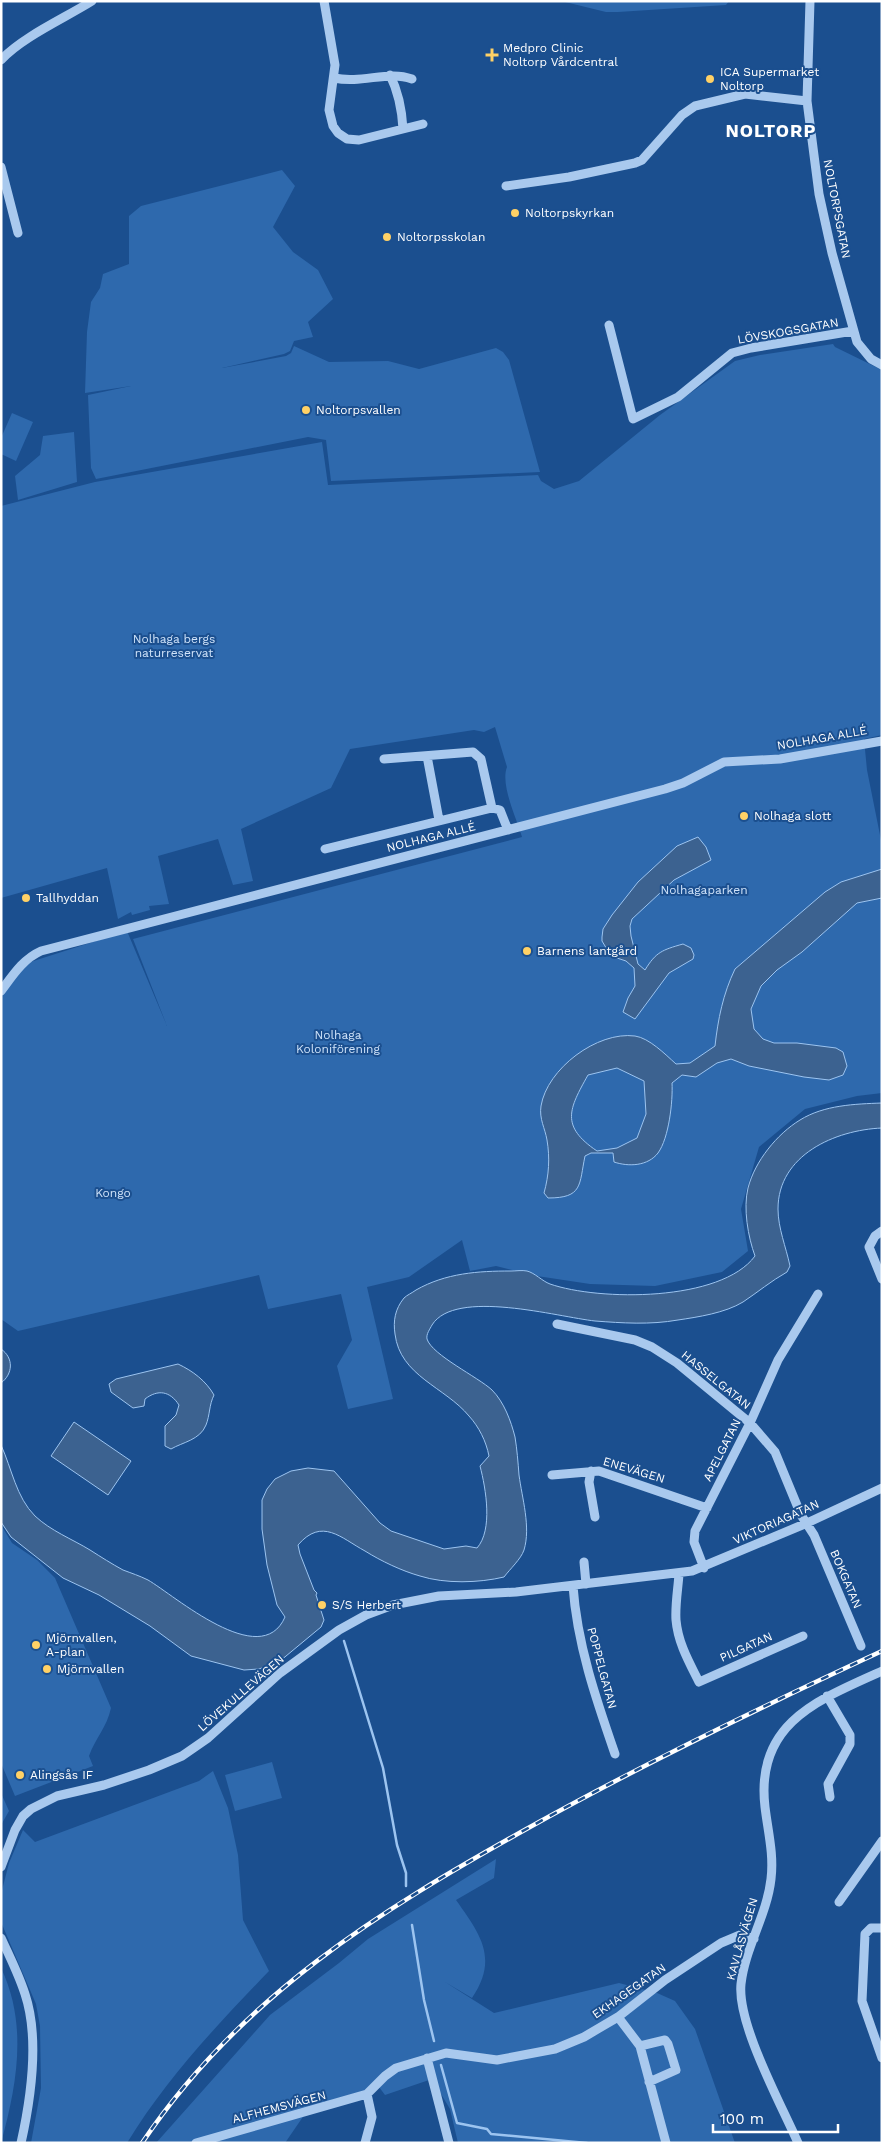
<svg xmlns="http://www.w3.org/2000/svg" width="883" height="2144" font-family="'Work Sans',sans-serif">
  <rect width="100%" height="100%" fill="#1b4f8f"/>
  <path fill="#2e69ad" d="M561,1H729L726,5L618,12H606Z
    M282,170L295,186L273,227L293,252L318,270L333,299L308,322L313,337L294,341L290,351L284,354L222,368L286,356L291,353L294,346L329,362L388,361L419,369L496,348L503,352L509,360L540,472L331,481L326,440L308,437L96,479L91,468L88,395L131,386L85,393L87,332L91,302L100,288L103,274L129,264V216L141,206Z
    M833,344L835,347L882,370V735L864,739L867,770L882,845V1093L857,1096L805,1109L759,1147L741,1209L748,1251L722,1272L655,1286L590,1284L537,1276L496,1266L470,1271L462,1240L409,1277L367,1287L393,1399L348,1409L337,1366L352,1340L341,1294L268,1309L259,1275L18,1331L1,1319V984L21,965L127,931L167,1026L133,939L522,837C517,819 500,785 507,767L495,727L484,732L474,730L350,749L331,788L241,829L253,881L233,885L218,839L158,856L169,904L149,906L150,910L132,915L131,912L118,919L107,868L1,898V506L95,482L322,442L328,485L538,475L541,481L554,489L579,481L660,415L735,361L760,355Z
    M12,413L33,422L16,461L1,454V438Z
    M74,432L77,482L18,500L15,476L40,455L43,436Z
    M1,1525L12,1543L37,1560L55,1578L111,1708C107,1727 95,1739 89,1756L93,1766L15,1796L1,1763Z
    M272,1762L282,1798L235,1811L225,1775Z
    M213,1771L228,1808L238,1855L243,1920L269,1971C217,2025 166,2079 127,2143H31L41,2088L40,2026L36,2004L1,1922V1894L9,1863L23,1830L35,1842L188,1785L199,1781Z
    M1,1793L9,1811L1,1825Z
    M496,1859L494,1878L456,1900C480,1934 499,1958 472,1998L445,1982L494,2013L619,1983L657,1993L675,2001L695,2029L735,2143H458L450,2109L432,2079L385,2095L379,2087L309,2108L285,2143H156L270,2015L339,1963L368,1939Z
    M1,1968C28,2024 17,2085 1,2143Z"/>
  <path fill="#3c6290" stroke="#9cc4f0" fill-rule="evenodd" d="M698,837L706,847L711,860L674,880L632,919L630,926L631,936L638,964L645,970C656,952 662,950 683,944L691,948L694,955L693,959L669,973L635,1019L623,1012L628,998L635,986L634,968L626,961L611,956L602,941V937L603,929L612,915L638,882L677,846Z
    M882,869V898L857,903L802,952L777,970L761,986L751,1009L754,1029L763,1039L774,1043H797L836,1048L843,1052L847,1066L843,1075L829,1080L804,1077L749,1066L731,1059L717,1063L696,1077L682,1075L672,1083C673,1101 669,1138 658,1153C648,1166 629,1167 614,1162L613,1153H591L585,1156C579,1185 583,1198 548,1198L544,1193C549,1175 550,1158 547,1140C545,1128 539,1119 541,1106C547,1069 597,1031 635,1036C649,1038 665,1054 676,1064L690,1063L715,1046C718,1019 723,994 735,969L825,892L841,882ZM617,1068L644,1081L646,1114L637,1138L617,1148L597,1151C560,1126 569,1109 588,1075Z
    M882,1103V1128C835,1130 778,1155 778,1209C778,1228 786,1247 790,1266L787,1272C771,1281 758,1292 743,1302C725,1313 698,1317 678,1320C650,1325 622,1323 595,1321C558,1317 455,1288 432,1325C430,1329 426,1334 427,1339C432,1355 478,1377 492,1390C504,1402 511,1421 515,1437C517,1449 518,1462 519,1475C522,1498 531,1527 524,1550C521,1559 510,1569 504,1577C479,1583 445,1584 420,1576C402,1571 381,1561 365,1551C341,1538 322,1517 298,1545L300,1554L314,1590L317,1593L316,1595L324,1620L321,1627L280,1661L259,1669L244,1670L191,1656L150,1626L99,1595L63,1578L11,1537L1,1522V1445C12,1469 16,1497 35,1516C51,1531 72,1539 90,1550C101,1557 112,1564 123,1570C131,1573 140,1576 148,1580C174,1595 261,1672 285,1617L277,1605L267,1565L262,1529V1500L267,1489L275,1479L291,1471L308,1468L334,1471L380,1523L391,1531L444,1549L466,1546L477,1548C493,1530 486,1489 480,1466L489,1456C486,1441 479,1427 469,1416C445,1387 400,1376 395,1334C393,1321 395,1309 404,1298C407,1295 412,1293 416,1290C446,1273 478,1271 511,1271C516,1271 522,1270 527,1271C535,1273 542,1281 550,1284C599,1301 721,1302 755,1256C748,1237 743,1208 748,1188C755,1161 777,1134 800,1120C824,1105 855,1104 882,1103Z
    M1,1349C14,1358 13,1374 1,1383Z
    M178,1364C193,1371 206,1381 214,1395C209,1405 210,1415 206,1425C200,1440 183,1442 171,1449L165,1446V1426L176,1415L179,1405C170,1391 158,1389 145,1399L144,1406L133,1408L111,1392L109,1384L116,1379Z
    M74,1422L131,1461L108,1495L51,1456Z"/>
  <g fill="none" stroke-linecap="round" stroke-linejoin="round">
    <path stroke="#9cc4f0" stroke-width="2.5" d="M344,1641L383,1768L397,1845L406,1873V1886
      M412,1925L424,2000L434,2041
      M441,2065L457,2123L487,2129L491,2134L587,2143"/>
    <path stroke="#a9c9ee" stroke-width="9" d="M324,1L335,65L329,110L333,126L338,133L347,139L359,140L423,124
      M810,1L807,101L819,194L832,253L857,342L871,359L882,365
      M1,60C22,37 65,18 92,1
      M390,75C398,91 402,111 403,129
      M334,78C363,84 388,70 412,79
      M1,167L18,233
      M506,186L569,177L635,163L642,160L682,115L695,106L745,94L807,101
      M609,325L633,419L678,397L732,353L751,348L853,331
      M427,756L439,820
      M384,759L473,752L481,759L492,808
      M325,849L492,808L500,810L508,830
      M1,991C13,975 23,959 41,951L665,789L683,783L724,762L780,759L882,741
      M882,1231L875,1236L869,1247L882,1279
      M557,1324L635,1340L652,1347L677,1363L750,1423L775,1452L801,1515L814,1535L861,1646
      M591,1471L589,1482L595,1517
      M552,1475L599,1471L707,1508
      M584,1562L586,1584
      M704,1568L694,1542L695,1531L750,1423L778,1360L818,1294
      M679,1574C678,1589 675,1605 676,1620C678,1643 689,1662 699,1682L803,1636
      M573,1586C577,1644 596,1699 615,1754
      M827,1696L850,1735V1744L828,1784L830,1797
      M1,1867L15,1830L23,1816L31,1809L57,1796L104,1785L149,1770L182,1756L208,1738L280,1673L339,1630L366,1615L393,1605L439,1596L516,1592L692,1571L807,1523L882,1488
      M839,1902L882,1841
      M882,1928H871L865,1934L862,2001L882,2058
      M1,1938C10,1957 19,1975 25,1994C40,2039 31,2098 21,2143
      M618,2017L640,2046L666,2143
      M640,2046L665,2040L668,2044L676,2070L649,2082
      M427,2058L449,2143
      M196,2143L367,2094
      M365,2143L372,2117L367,2094L385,2076L396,2068L446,2053L497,2060L555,2049L584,2037L618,2017L665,1980L721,1943L740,1935L754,1939
      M798,2143C781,2104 737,2024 741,1984C745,1948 767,1915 771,1879C774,1854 768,1832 765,1807C755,1723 818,1700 882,1671"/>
    <g stroke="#fff" stroke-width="4.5">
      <path id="rail" d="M142,2143C241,1996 379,1911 530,1827C645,1763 763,1706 882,1651"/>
    </g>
    <use href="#rail" stroke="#1b4f8f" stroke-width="2.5" stroke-dasharray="8" stroke-linecap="butt"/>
  </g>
  <g fill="#ffd166" stroke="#1b4f8f" stroke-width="2">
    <path d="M489.5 47.5h5v5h5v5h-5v5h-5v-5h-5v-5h5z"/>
    <circle cx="710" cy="79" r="5"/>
    <circle cx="515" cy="213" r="5"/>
    <circle cx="387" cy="237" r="5"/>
    <circle cx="306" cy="410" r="5"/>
    <circle cx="744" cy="816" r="5"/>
    <circle cx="26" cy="898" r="5"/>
    <circle cx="527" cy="951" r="5"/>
    <circle cx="322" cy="1605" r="5"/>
    <circle cx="36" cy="1645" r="5"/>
    <circle cx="47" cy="1669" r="5"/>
    <circle cx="20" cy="1775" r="5"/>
  </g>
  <g text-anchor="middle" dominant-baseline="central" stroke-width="4" stroke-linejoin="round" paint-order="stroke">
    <g font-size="12" fill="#fff" stroke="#1b4f8f" text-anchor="start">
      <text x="503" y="48">Medpro Clinic<tspan x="503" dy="14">Noltorp Vårdcentral</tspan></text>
      <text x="720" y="72">ICA Supermarket<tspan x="720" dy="14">Noltorp</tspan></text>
      <text x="525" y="213">Noltorpskyrkan</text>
      <text x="397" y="237">Noltorpsskolan</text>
      <text x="316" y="410">Noltorpsvallen</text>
      <text x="754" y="816">Nolhaga slott</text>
      <text x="36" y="898">Tallhyddan</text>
      <text x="537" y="951">Barnens lantgård</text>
      <text x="332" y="1605">S/S Herbert</text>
      <text x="46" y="1638">Mjörnvallen,<tspan x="46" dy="14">A-plan</tspan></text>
      <text x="57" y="1669">Mjörnvallen</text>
      <text x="30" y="1775">Alingsås IF</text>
    </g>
    <g font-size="12" fill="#fff" stroke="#1b4f8f">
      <text transform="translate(837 209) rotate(79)">NOLTORPSGATAN</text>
      <text transform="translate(788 331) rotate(-10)">LÖVSKOGSGATAN</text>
      <text transform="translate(822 738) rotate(-10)">NOLHAGA ALLÉ</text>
      <text transform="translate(431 837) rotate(-14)">NOLHAGA ALLÉ</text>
      <text transform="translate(716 1380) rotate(39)">HASSELGATAN</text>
      <text transform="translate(722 1450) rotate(-63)">APELGATAN</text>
      <text transform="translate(634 1470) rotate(17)">ENEVÄGEN</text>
      <text transform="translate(776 1522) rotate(-24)">VIKTORIAGATAN</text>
      <text transform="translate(846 1579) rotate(67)">BOKGATAN</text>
      <text transform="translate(746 1647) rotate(-24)">PILGATAN</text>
      <text transform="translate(602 1668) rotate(75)">POPPELGATAN</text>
      <text transform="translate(241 1693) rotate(-41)">LÖVEKULLEVÄGEN</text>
      <text transform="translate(742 1939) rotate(-74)">KAVLÅSVÄGEN</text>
      <text transform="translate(629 1991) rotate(-35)">EKHAGEGATAN</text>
      <text transform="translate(279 2107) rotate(-15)">ALFHEMSVÄGEN</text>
    </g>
    <g font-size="12" fill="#cfe3fa" stroke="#1b4f8f">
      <text x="174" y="639">Nolhaga bergs<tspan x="174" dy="14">naturreservat</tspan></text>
      <text x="704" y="890">Nolhagaparken</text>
      <text x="338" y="1035">Nolhaga<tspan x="338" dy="14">Koloniförening</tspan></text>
      <text x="113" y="1193">Kongo</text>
    </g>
    <g font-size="18" font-weight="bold" letter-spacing="1" fill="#fff" stroke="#1b4f8f">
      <text x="771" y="130">NOLTORP</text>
    </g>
  </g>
  <rect width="883" height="2144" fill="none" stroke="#ffffff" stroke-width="5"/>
  <path d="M713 2124v8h125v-8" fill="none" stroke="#ffffff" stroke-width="2.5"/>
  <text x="720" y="2124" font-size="15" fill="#ffffff" stroke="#1b4f8f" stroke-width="4" paint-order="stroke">100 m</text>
</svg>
